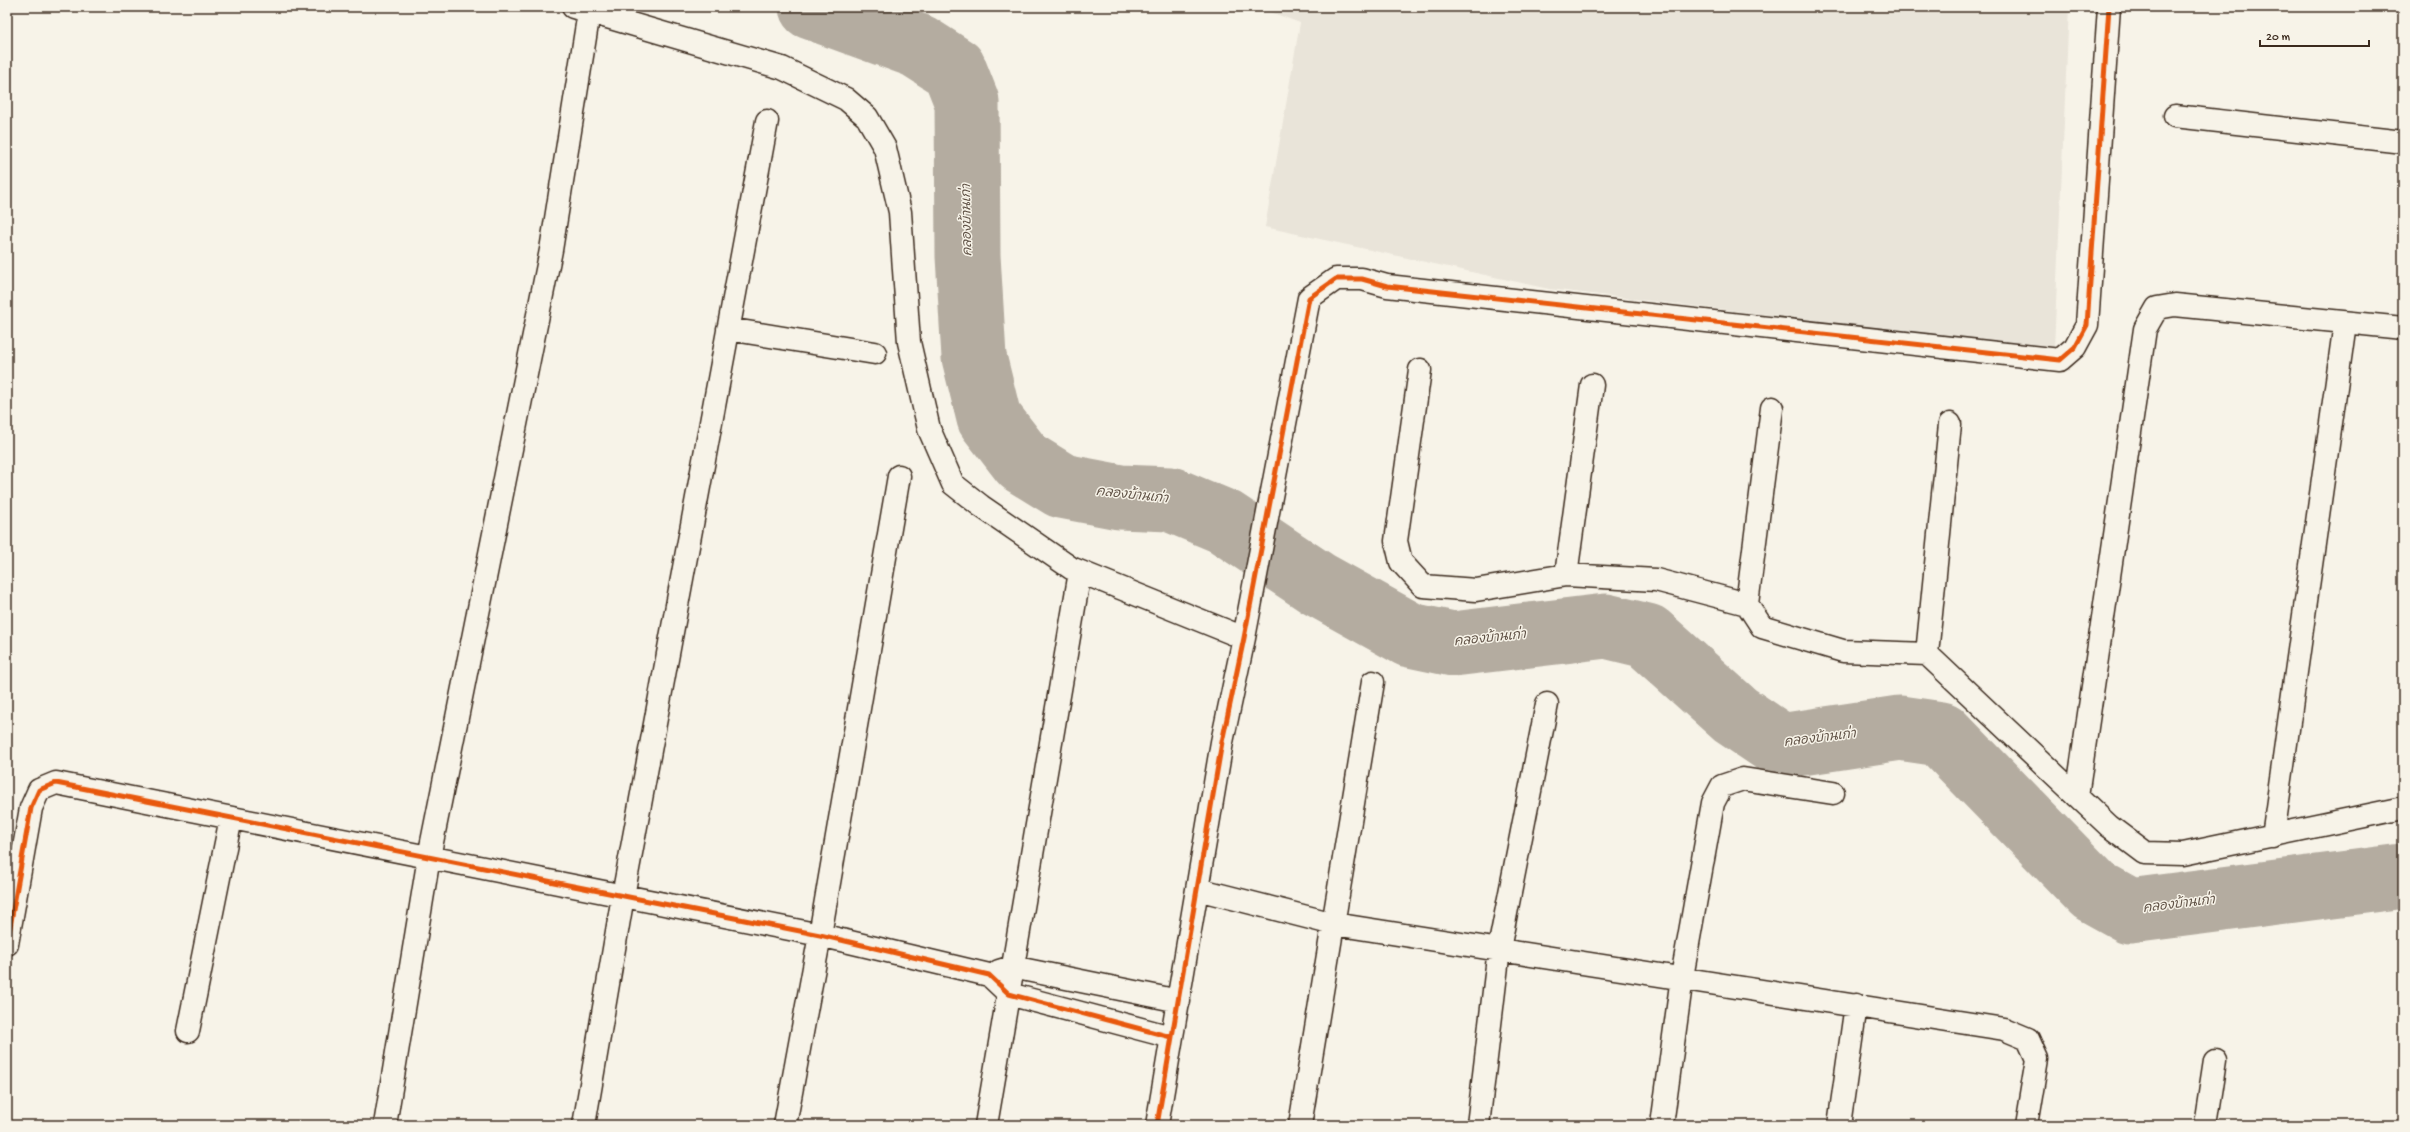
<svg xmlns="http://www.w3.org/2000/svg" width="2410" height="1132" font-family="'Gochi Hand','Playpen Sans Thai',sans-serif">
  <rect width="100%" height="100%" fill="#f7f3e8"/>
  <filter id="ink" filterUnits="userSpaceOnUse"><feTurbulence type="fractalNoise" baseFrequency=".025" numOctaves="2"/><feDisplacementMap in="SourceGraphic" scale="8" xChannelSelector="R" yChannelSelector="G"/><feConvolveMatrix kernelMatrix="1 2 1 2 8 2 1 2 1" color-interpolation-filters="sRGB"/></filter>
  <g filter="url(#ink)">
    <path fill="#e9e4d9" d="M1257,7H2069L2054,349L1549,289L1265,227L1300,23Z"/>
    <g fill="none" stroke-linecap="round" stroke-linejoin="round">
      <path stroke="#b4aca0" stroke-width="65" d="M811,7L918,46L954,69L967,102L968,256L974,357L989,418L1023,462L1062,486L1120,497L1170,499L1225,522L1318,584L1410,635L1453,644L1606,626L1647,636L1735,715L1781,746L1900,728L1941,734L2094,891L2130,911L2403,876"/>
      <g stroke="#3b2a1e" stroke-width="25">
        <path id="minor" d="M573,7L782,68L846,99L867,117L885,148L900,212L909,342L929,429L953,484L981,506L1071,568L1244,638
          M2175,116L2403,142
          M728,329L875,353
          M1420,370L1396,541L1401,562L1423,586L1476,590L1566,575L1656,580L1747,604L1762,627L1843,651L1927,654L2109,826L2145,853L2183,854L2403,808
          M1566,575L1592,385
          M1747,604L1772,408
          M1927,654L1950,424
          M2077,796L2145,329L2157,308L2175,305L2403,328
          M2273,836L2345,323
          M1197,889L1334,924L2004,1029L2028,1039L2037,1059L2026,1125
          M7,944L31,808L39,790L56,783L820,935L989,975L1009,994L1171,1037
          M999,971L1012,967L1179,1001
          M188,1031L231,818
          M385,1125L429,857L551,250L589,12
          M584,1125L623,896L767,121
          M785,1125L820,935L899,476
          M986,1125L1080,572
          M1157,1125L1222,742L1244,638L1309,298L1336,279H1362L1387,286L2060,360L2075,347L2087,325L2109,7
          M1300,1125L1373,682
          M1478,1125L1499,949L1547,704
          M1662,1125L1682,977L1713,803L1722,786L1743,779L1833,793
          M1839,1125L1856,1005
          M2205,1125L2215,1060"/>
      </g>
      <use href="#minor" stroke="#f7f3e8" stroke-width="22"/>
      <g stroke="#f7f3e8" stroke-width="8">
        <path id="cycleway" d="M7,944L31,808L39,790L56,783L820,935L989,975L1009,994L1171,1037
          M1157,1125L1222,742L1244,638L1309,298L1336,279H1362L1387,286L2060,360L2075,347L2087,325L2109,7"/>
      </g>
      <use href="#cycleway" stroke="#e8590c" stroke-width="5"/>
    </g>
  </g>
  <g text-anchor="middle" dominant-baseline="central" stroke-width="3" stroke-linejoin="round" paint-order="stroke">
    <g font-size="13" font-style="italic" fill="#5f5145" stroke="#f7f3e8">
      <text transform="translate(968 220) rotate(-91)">คลองบ้านเก่า</text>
      <text transform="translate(1132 496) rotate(6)">คลองบ้านเก่า</text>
      <text transform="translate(1490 639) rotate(-6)">คลองบ้านเก่า</text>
      <text transform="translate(1820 739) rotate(-7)">คลองบ้านเก่า</text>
      <text transform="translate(2179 905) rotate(-7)">คลองบ้านเก่า</text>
    </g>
  </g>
  <rect width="2410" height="1132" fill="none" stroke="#f7f3e8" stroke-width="24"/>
  <rect x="12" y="12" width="2386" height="1108" fill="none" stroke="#3b2a1e" stroke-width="1.5" filter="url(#ink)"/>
  <path d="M2260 40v6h109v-6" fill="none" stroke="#3b2a1e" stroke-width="2"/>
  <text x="2266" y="40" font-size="12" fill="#3b2a1e" stroke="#f7f3e8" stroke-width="3" paint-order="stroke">20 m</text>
</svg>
